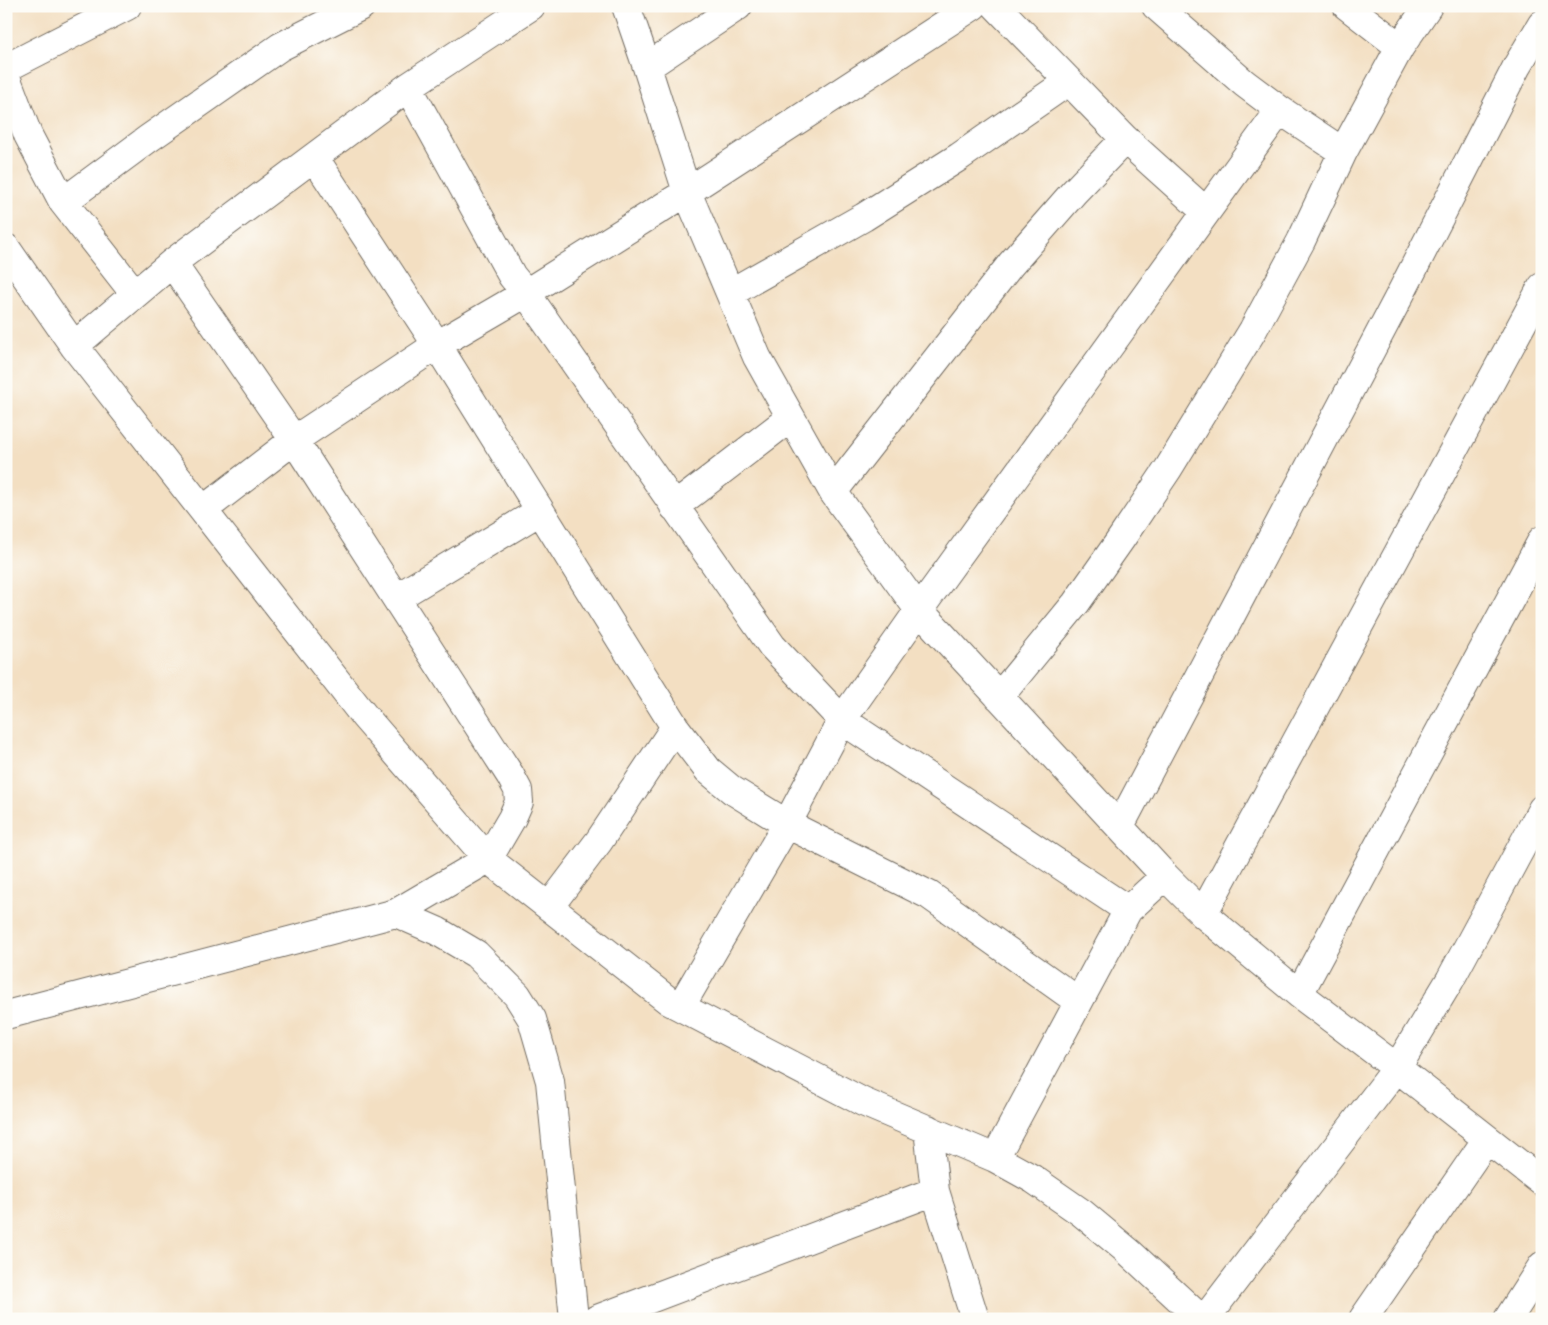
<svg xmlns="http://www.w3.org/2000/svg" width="1548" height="1325" font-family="'Indie Flower',sans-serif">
  <rect width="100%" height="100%" fill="#fdfcf7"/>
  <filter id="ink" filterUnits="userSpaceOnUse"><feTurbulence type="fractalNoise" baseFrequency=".02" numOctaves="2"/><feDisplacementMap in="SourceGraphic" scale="10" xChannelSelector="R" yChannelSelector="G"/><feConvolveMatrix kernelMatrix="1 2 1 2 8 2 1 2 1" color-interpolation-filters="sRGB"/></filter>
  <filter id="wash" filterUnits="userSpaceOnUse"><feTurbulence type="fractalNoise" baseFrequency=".0096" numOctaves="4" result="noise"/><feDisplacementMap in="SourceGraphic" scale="20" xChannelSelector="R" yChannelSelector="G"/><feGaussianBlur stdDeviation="1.12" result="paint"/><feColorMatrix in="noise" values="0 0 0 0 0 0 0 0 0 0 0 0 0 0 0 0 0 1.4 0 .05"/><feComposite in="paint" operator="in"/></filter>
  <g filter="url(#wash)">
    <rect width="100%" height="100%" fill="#f3dfc2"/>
  </g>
  <g filter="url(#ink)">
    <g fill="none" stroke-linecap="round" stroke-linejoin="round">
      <g stroke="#716a60" stroke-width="30">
        <path id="minor" d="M626,6L647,67L687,192L757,357L833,492L919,610L1165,876L1203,914L1299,994L1397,1068L1542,1182
          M996,6L1125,139L1206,212
          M1156,6L1244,83L1280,110L1343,152
          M1347,6L1400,47
          M647,67L738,6
          M6,68L127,6
          M6,77L28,135L63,202L135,294
          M408,87L512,276L526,293L772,646L842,720L1128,910
          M314,157L437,345L675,727L708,770L732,790L787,824L929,895L1078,1001
          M63,202L148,139L280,47L361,6
          M6,248L74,346L365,717L488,859L669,1001L863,1102L995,1158L1033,1179L1082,1213L1130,1253L1201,1319
          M172,263L294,440L510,775L518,790L519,802L512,818L488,859L396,913
          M730,293L864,217L959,157L1069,81
          M74,346L172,263L314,157L408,87L531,6
          M833,492L1011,264L1074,192L1125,139
          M674,507L790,418
          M203,510L294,440L437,345L526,293L687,192L973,6
          M396,598L540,511
          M999,697L1076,603L1121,539L1168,469L1253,330L1301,241L1343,152L1400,47L1428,6
          M1120,826L1401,293L1517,66L1542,24
          M549,907L599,841L675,727
          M1203,914L1542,287
          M1299,994L1542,540
          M681,1006L787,824L842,720L919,610L1280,110
          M6,1015L396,913L437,931L476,954L517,995L532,1019L550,1081L574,1319
          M928,1129L935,1191L975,1319
          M995,1158L1128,910L1165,876
          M597,1319L935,1191
          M1205,1319L1397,1068L1450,980L1542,809
          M1363,1319L1487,1139
          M1508,1319L1542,1266"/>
      </g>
      <use href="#minor" stroke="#fff" stroke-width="28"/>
    </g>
  </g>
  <rect width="1548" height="1325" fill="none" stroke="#fdfcf7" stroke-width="25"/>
</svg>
